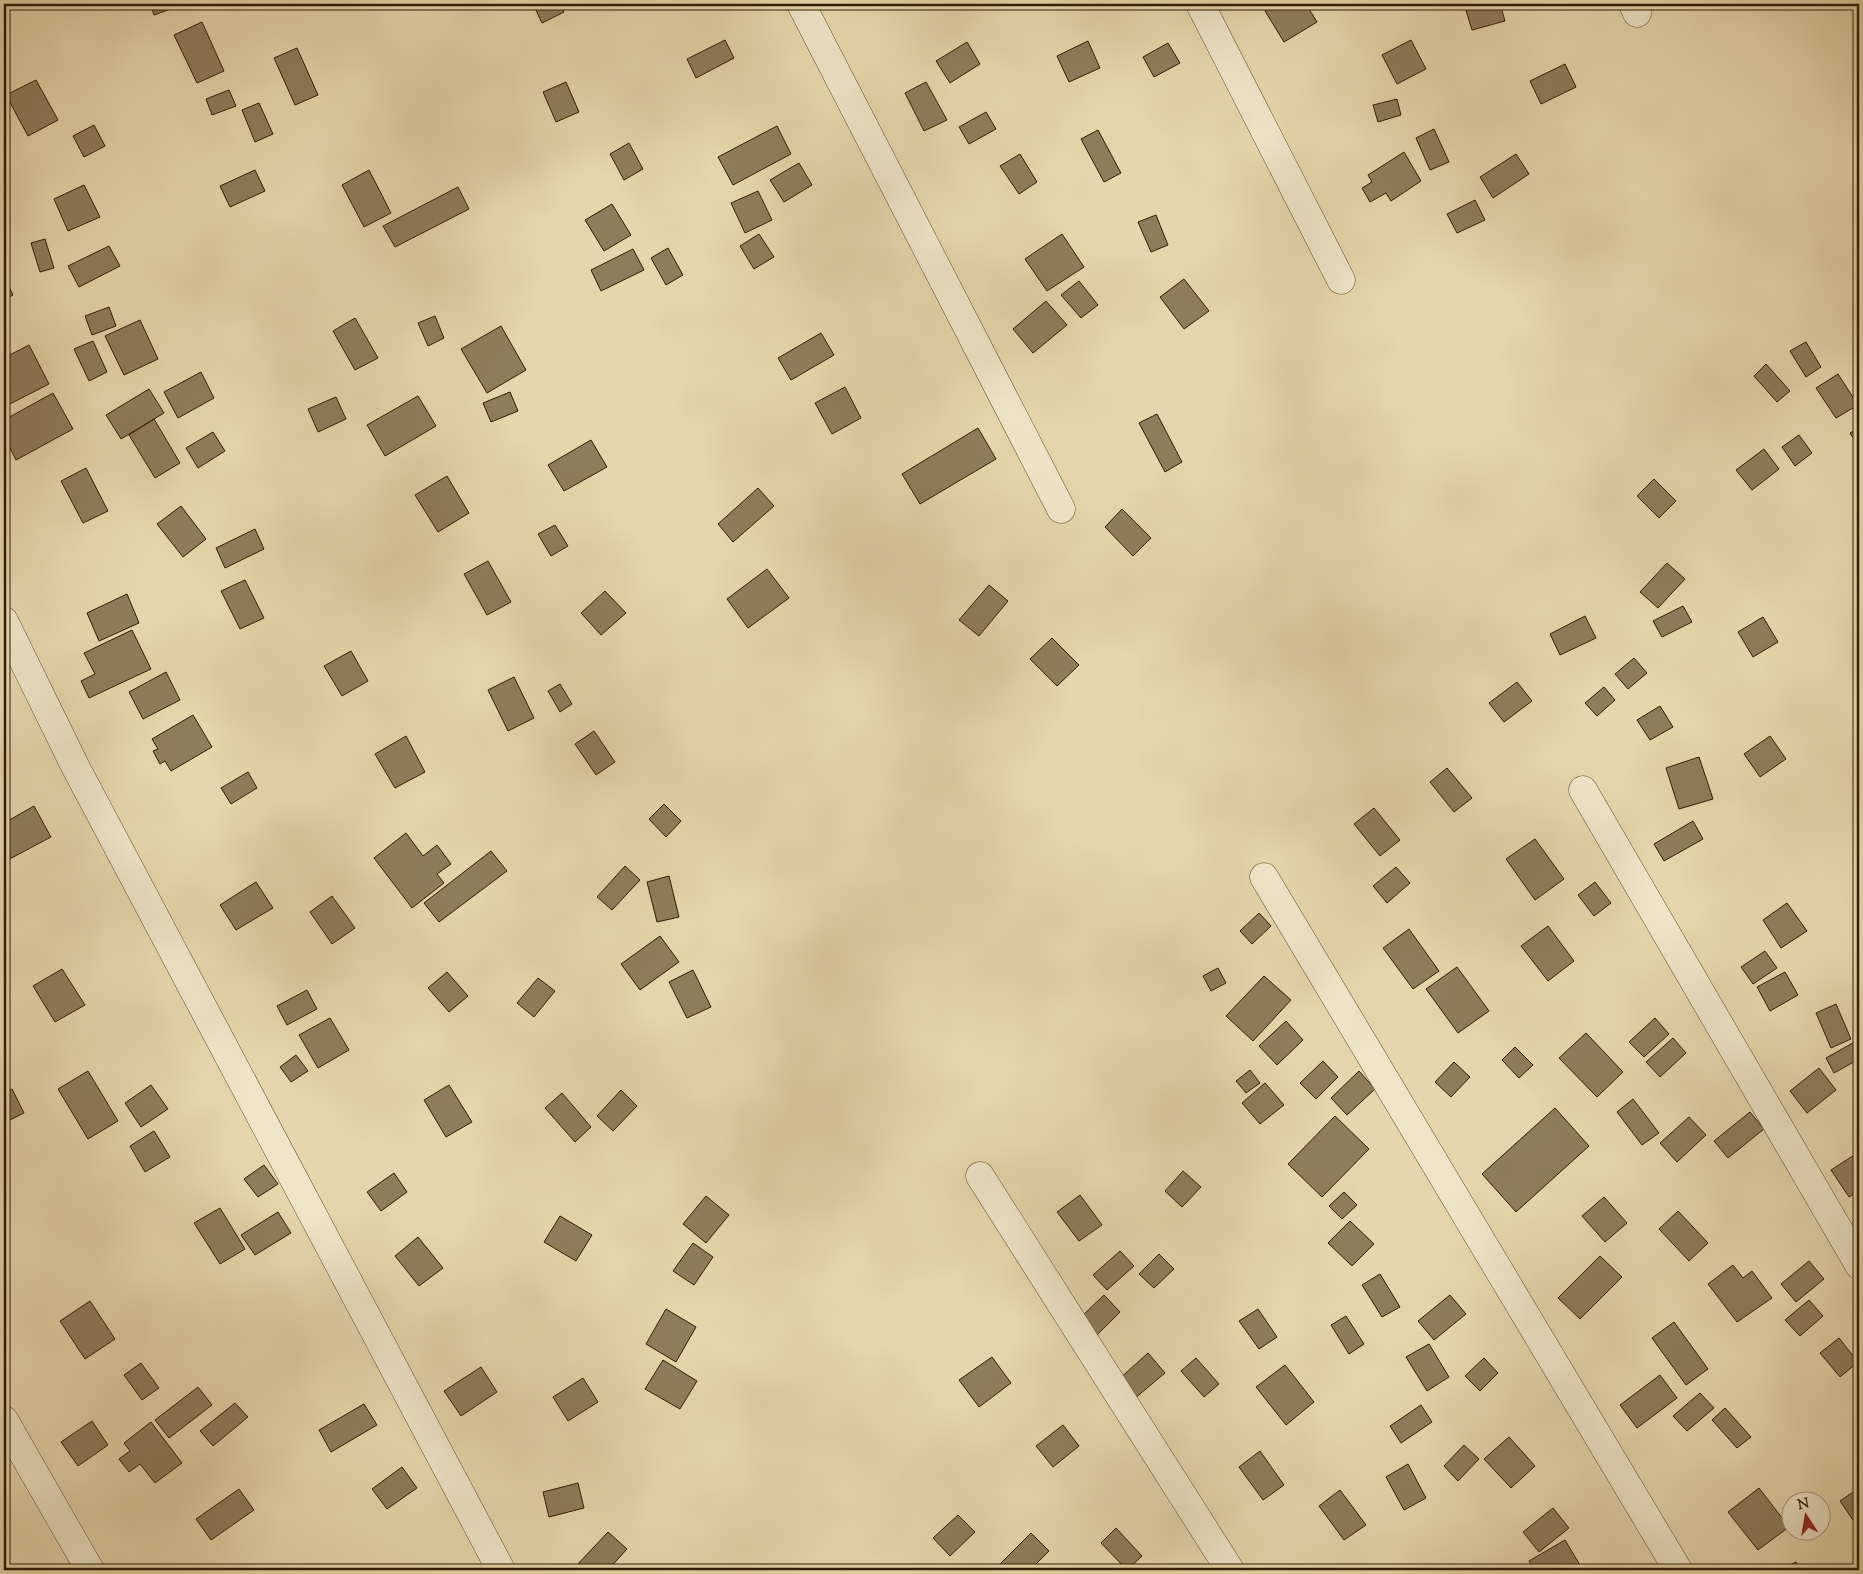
<svg xmlns="http://www.w3.org/2000/svg" width="1863" height="1574" font-family="'Sorts Mill Goudy',serif">
  <rect width="100%" height="100%" fill="#e5d7ab"/>
  <filter id="stains"><feTurbulence type="fractalNoise" baseFrequency=".004" numOctaves="4"/><feColorMatrix values="0 0 0 0 .2 0 0 0 0 .09 0 0 0 0 .02 0 0 0 .5 -.17"/></filter>
  <radialGradient id="worn" r=".72"><stop offset=".6" stop-color="#630" stop-opacity="0"/><stop offset="1" stop-color="#630" stop-opacity=".3"/></radialGradient>
  <path fill="#8e7d5b" stroke="#2f1c04" d="M150,4H178L179,6L154,15Z
    M533,4H560L564,12L542,23Z
    M1277,4H1306L1317,22L1284,42L1265,11Z
    M1464,4H1500L1505,21L1472,30Z
    M202,22L224,71L197,83L174,35Z
    M725,40L734,58L696,78L687,59Z
    M1411,40L1426,69L1397,84L1382,55Z
    M1088,41L1100,68L1069,82L1057,56Z
    M967,42L980,64L950,83L936,61Z
    M1168,43L1180,63L1154,77L1143,57Z
    M297,48L318,95L295,105L274,58Z
    M1565,64L1576,87L1541,104L1530,81Z
    M36,80L58,120L28,136L6,95Z
    M566,82L579,112L556,122L543,92Z
    M926,82L947,120L924,131L905,93Z
    M229,90L236,106L212,115L206,99Z
    M1397,99L1401,115L1378,122L1373,105Z
    M259,103L273,134L255,142L242,110Z
    M986,112L996,129L969,144L959,127Z
    M94,125L105,146L84,157L73,136Z
    M777,126L791,154L733,185L718,157Z
    M1434,129L1449,162L1430,170L1416,138Z
    M1098,130L1121,173L1104,182L1081,139Z
    M629,143L643,169L624,180L610,154Z
    M1404,152L1421,181L1391,201L1386,193L1370,202L1362,188L1372,182L1368,175Z
    M1020,154L1037,182L1019,194L1000,166Z
    M1516,154L1529,174L1493,198L1480,177Z
    M799,163L812,185L784,202L770,180Z
    M255,170L265,191L230,207L220,186Z
    M369,170L391,213L364,227L342,185Z
    M84,185L100,217L68,231L54,199Z
    M458,187L469,209L395,247L383,226Z
    M758,191L772,220L745,233L731,203Z
    M1475,200L1485,220L1457,233L1447,214Z
    M612,204L631,235L604,251L585,220Z
    M1156,215L1168,245L1151,252L1138,222Z
    M759,234L774,257L754,269L740,246Z
    M1062,234L1084,267L1047,291L1025,259Z
    M45,239L54,268L40,272L31,243Z
    M109,246L120,266L79,287L68,266Z
    M668,248L683,275L666,285L651,258Z
    M633,249L644,270L601,291L591,270Z
    M4,276L13,295L4,300Z
    M1184,279L1209,311L1184,329L1160,297Z
    M1079,281L1098,305L1081,318L1061,295Z
    M1046,301L1067,325L1033,353L1013,329Z
    M109,307L116,326L92,335L85,316Z
    M435,316L444,338L428,346L418,323Z
    M355,318L378,358L355,370L333,331Z
    M140,320L158,359L124,375L105,336Z
    M501,326L526,370L487,393L461,349Z
    M821,333L834,355L791,380L778,358Z
    M93,341L107,372L89,381L74,349Z
    M1806,342L1821,367L1806,377L1790,351Z
    M29,345L49,384L4,407V358Z
    M1766,364L1790,391L1777,402L1754,376Z
    M201,372L214,398L178,418L164,392Z
    M1838,374L1858,405L1836,418L1816,388Z
    M845,387L861,418L832,434L815,403Z
    M149,389L164,413L121,439L106,415Z
    M510,392L518,411L491,422L483,403Z
    M53,393L73,429L16,460L4,436V420Z
    M418,396L436,426L385,456L367,425Z
    M336,397L346,419L318,432L308,409Z
    M1157,414L1182,462L1165,472L1139,423Z
    M154,419L180,463L155,478L129,435Z
    M978,428L996,459L920,504L902,474Z
    M1859,428V447L1850,433Z
    M213,432L225,451L198,468L186,448Z
    M1799,435L1812,453L1795,466L1782,447Z
    M591,440L607,467L564,491L548,465Z
    M1764,449L1779,469L1752,490L1736,470Z
    M86,468L108,511L83,523L61,481Z
    M447,476L469,513L438,532L415,495Z
    M1654,479L1676,501L1659,518L1637,496Z
    M758,488L774,506L733,542L718,524Z
    M181,506L206,539L183,557L157,524Z
    M1122,509L1151,538L1133,556L1105,527Z
    M555,525L568,546L551,556L538,534Z
    M255,529L264,549L225,568L216,548Z
    M488,561L511,602L487,615L464,574Z
    M1667,563L1685,579L1658,608L1640,592Z
    M767,569L789,598L748,628L727,599Z
    M245,580L264,618L240,629L221,591Z
    M989,585L1008,601L979,636L959,620Z
    M605,591L626,613L601,635L581,613Z
    M127,594L139,623L99,641L87,613Z
    M1683,606L1692,622L1662,637L1653,621Z
    M1585,616L1596,638L1560,655L1550,634Z
    M1763,617L1778,642L1753,657L1738,632Z
    M132,630L151,669L89,698L81,681L95,674L84,653Z
    M1052,638L1079,665L1057,686L1030,659Z
    M351,651L368,681L342,696L324,666Z
    M1634,658L1647,673L1628,689L1615,674Z
    M166,672L180,700L143,719L129,692Z
    M514,677L534,718L508,731L488,690Z
    M1517,682L1532,701L1504,722L1489,703Z
    M560,684L572,704L560,712L548,691Z
    M1604,687L1615,700L1597,716L1585,703Z
    M1660,706L1673,727L1650,740L1637,720Z
    M193,715L212,747L171,771L165,761L160,764L153,751L158,749L152,739Z
    M594,731L615,762L596,775L575,744Z
    M406,736L425,772L395,788L375,754Z
    M1770,736L1786,759L1760,777L1744,754Z
    M1699,757L1713,799L1679,809L1666,768Z
    M1447,768L1472,798L1454,812L1430,782Z
    M248,772L257,788L231,804L221,788Z
    M664,804L681,821L666,837L649,819Z
    M34,806L51,837L4,862V823Z
    M1374,808L1400,840L1380,856L1354,824Z
    M1693,821L1703,839L1664,861L1654,844Z
    M406,833L423,856L437,845L451,864L437,874L444,883L412,908L374,858Z
    M1535,839L1564,879L1535,900L1506,859Z
    M491,851L507,871L439,922L424,903Z
    M625,866L640,880L612,910L597,897Z
    M1396,867L1410,883L1387,903L1373,886Z
    M669,876L679,917L657,922L647,882Z
    M256,882L273,908L236,930L220,905Z
    M1595,882L1611,903L1594,916L1578,895Z
    M332,896L355,928L332,944L310,912Z
    M1787,903L1807,931L1781,948L1763,920Z
    M1259,913L1271,926L1252,944L1240,931Z
    M1548,926L1574,961L1548,981L1521,946Z
    M1409,929L1439,971L1413,989L1383,948Z
    M660,936L679,962L640,990L621,964Z
    M1765,951L1777,968L1753,984L1741,967Z
    M1457,967L1489,1011L1458,1033L1426,989Z
    M1218,968L1226,983L1211,991L1203,976Z
    M62,969L85,1005L55,1022L33,986Z
    M693,970L711,1007L687,1018L669,982Z
    M447,972L468,996L449,1012L428,988Z
    M1785,972L1798,995L1770,1011L1757,987Z
    M1264,976L1291,1000L1253,1041L1226,1016Z
    M538,978L555,991L534,1017L517,1003Z
    M307,990L317,1009L287,1025L277,1006Z
    M1836,1004L1851,1039L1831,1048L1816,1013Z
    M330,1018L349,1050L318,1068L299,1035Z
    M1655,1018L1669,1034L1644,1057L1629,1042Z
    M1286,1021L1303,1040L1277,1065L1259,1046Z
    M1586,1033L1623,1072L1597,1097L1559,1058Z
    M1673,1038L1686,1053L1660,1077L1646,1062Z
    M1858,1040L1859,1059L1834,1073L1826,1058Z
    M1515,1047L1533,1065L1519,1078L1502,1060Z
    M296,1055L308,1071L291,1082L280,1067Z
    M1323,1061L1338,1077L1316,1099L1300,1083Z
    M1454,1062L1470,1077L1451,1097L1435,1082Z
    M1819,1068L1836,1090L1807,1113L1790,1091Z
    M1250,1070L1260,1083L1246,1093L1236,1081Z
    M88,1071L118,1121L88,1139L58,1089Z
    M1359,1071L1375,1089L1347,1115L1331,1098Z
    M1265,1083L1284,1105L1260,1124L1242,1103Z
    M151,1085L168,1109L141,1127L125,1103Z
    M449,1085L472,1122L446,1137L424,1100Z
    M12,1089L24,1113L6,1122L4,1118V1094Z
    M621,1090L637,1106L613,1131L597,1116Z
    M562,1093L591,1127L575,1142L545,1108Z
    M1633,1099L1659,1133L1642,1145L1617,1112Z
    M1555,1108L1589,1146L1516,1212L1482,1174Z
    M1750,1112L1764,1129L1728,1158L1714,1141Z
    M1335,1116L1369,1149L1322,1197L1288,1164Z
    M1689,1117L1706,1135L1677,1162L1660,1143Z
    M154,1131L170,1157L145,1172L130,1146Z
    M1859,1152V1191L1849,1197L1831,1170Z
    M264,1165L278,1184L258,1197L244,1179Z
    M1183,1171L1201,1187L1182,1207L1165,1191Z
    M394,1173L407,1192L381,1211L367,1192Z
    M1344,1192L1357,1205L1342,1219L1329,1206Z
    M1080,1195L1102,1225L1079,1241L1057,1212Z
    M706,1196L729,1215L706,1243L683,1224Z
    M1604,1197L1627,1223L1605,1242L1582,1216Z
    M220,1208L245,1249L220,1264L194,1223Z
    M1678,1211L1708,1243L1689,1261L1659,1229Z
    M278,1212L291,1233L255,1255L241,1235Z
    M560,1216L592,1235L576,1261L544,1242Z
    M1350,1221L1374,1244L1352,1266L1328,1243Z
    M418,1237L443,1268L419,1286L395,1256Z
    M693,1243L713,1257L694,1285L673,1271Z
    M1120,1251L1134,1266L1107,1290L1093,1275Z
    M1159,1254L1174,1269L1154,1288L1139,1274Z
    M1600,1256L1622,1277L1580,1319L1558,1298Z
    M1809,1261L1824,1279L1796,1302L1781,1284Z
    M1733,1265L1743,1278L1752,1271L1772,1298L1737,1322L1708,1284Z
    M1380,1274L1400,1307L1382,1317L1362,1285Z
    M1104,1295L1120,1312L1097,1335L1080,1318Z
    M1450,1295L1466,1314L1434,1340L1418,1321Z
    M1809,1300L1823,1316L1800,1336L1785,1320Z
    M90,1301L115,1339L85,1359L60,1321Z
    M666,1309L696,1327L676,1362L646,1344Z
    M1258,1309L1277,1337L1259,1349L1239,1321Z
    M1346,1316L1364,1344L1349,1354L1331,1325Z
    M1674,1322L1708,1369L1686,1385L1652,1338Z
    M1839,1338L1858,1362L1840,1377L1820,1353Z
    M1429,1344L1449,1377L1427,1391L1406,1357Z
    M1148,1353L1165,1373L1134,1399L1118,1380Z
    M992,1357L1011,1383L979,1407L959,1380Z
    M1196,1358L1219,1384L1204,1397L1181,1371Z
    M1484,1358L1498,1373L1480,1391L1465,1376Z
    M663,1360L697,1381L680,1409L645,1389Z
    M141,1363L159,1388L142,1400L124,1375Z
    M1285,1365L1314,1402L1286,1425L1256,1387Z
    M481,1367L497,1392L461,1416L444,1391Z
    M1660,1375L1677,1398L1637,1428L1620,1405Z
    M583,1378L598,1402L568,1421L553,1397Z
    M198,1387L212,1405L169,1438L155,1420Z
    M1700,1393L1714,1408L1687,1431L1673,1416Z
    M235,1403L248,1417L213,1446L200,1431Z
    M364,1404L377,1425L331,1452L319,1430Z
    M1421,1405L1432,1422L1401,1443L1390,1426Z
    M1725,1408L1751,1437L1737,1448L1712,1420Z
    M92,1421L108,1445L78,1466L61,1442Z
    M151,1422L182,1463L155,1483L140,1464L129,1472L119,1459L130,1451L124,1443Z
    M1063,1425L1079,1446L1053,1467L1036,1446Z
    M1509,1437L1535,1466L1511,1488L1484,1459Z
    M1464,1445L1479,1459L1458,1481L1444,1466Z
    M1260,1451L1284,1485L1263,1500L1239,1467Z
    M1408,1464L1426,1498L1404,1510L1386,1477Z
    M402,1467L417,1488L387,1509L372,1489Z
    M578,1483L584,1508L549,1517L543,1492Z
    M1759,1488L1789,1527L1758,1550L1728,1512Z
    M1859,1488V1529L1840,1501Z
    M239,1489L254,1510L211,1540L196,1519Z
    M1340,1490L1366,1525L1344,1540L1319,1506Z
    M1553,1508L1569,1528L1539,1552L1523,1532Z
    M958,1515L975,1532L950,1556L933,1538Z
    M1116,1528L1142,1556L1127,1570L1101,1543Z
    M608,1532L627,1549L608,1570H580L576,1566Z
    M1031,1533L1049,1551L1030,1570H994Z
    M1565,1540L1583,1570H1534L1529,1561Z
    M1796,1562L1801,1570H1780Z"/>
  <g fill="none" stroke-linecap="round" stroke-linejoin="round">
    <g stroke="#5c4b2e" stroke-width="29">
      <path id="minor" d="M801,4L1061,509
        M1200,4L1341,280
        M1633,4L1637,13
        M4,621L75,766L501,1570
        M1583,790L1859,1265
        M1264,877L1678,1570
        M980,1176L1230,1570
        M4,1420L90,1570"/>
    </g>
    <use href="#minor" stroke="#eee5c8" stroke-width="28"/>
  </g>
  <rect width="1863" height="1574" fill="none" stroke="#e5d7ab" stroke-width="20"/>
  <rect x="5" y="5" width="1853" height="1564" fill="none" stroke="#2f1c04" stroke-width="2.5"/>
  <rect x="10" y="10" width="1843" height="1554" fill="none" stroke="#2f1c04"/>
  <g transform="translate(1806 1516) rotate(348)"><circle r="24" fill="#eee5c8" stroke="#a2957a"/>
  <path d="M0-4L9 19L0 12L-9 19Z" fill="#8f2418"/>
  <text y="-8" font-size="14" font-weight="bold" text-anchor="middle" fill="#2f1c04">N</text>
  </g>
  <rect width="100%" height="100%" filter="url(#stains)"/>
  <rect width="100%" height="100%" fill="url(#worn)"/>
</svg>
